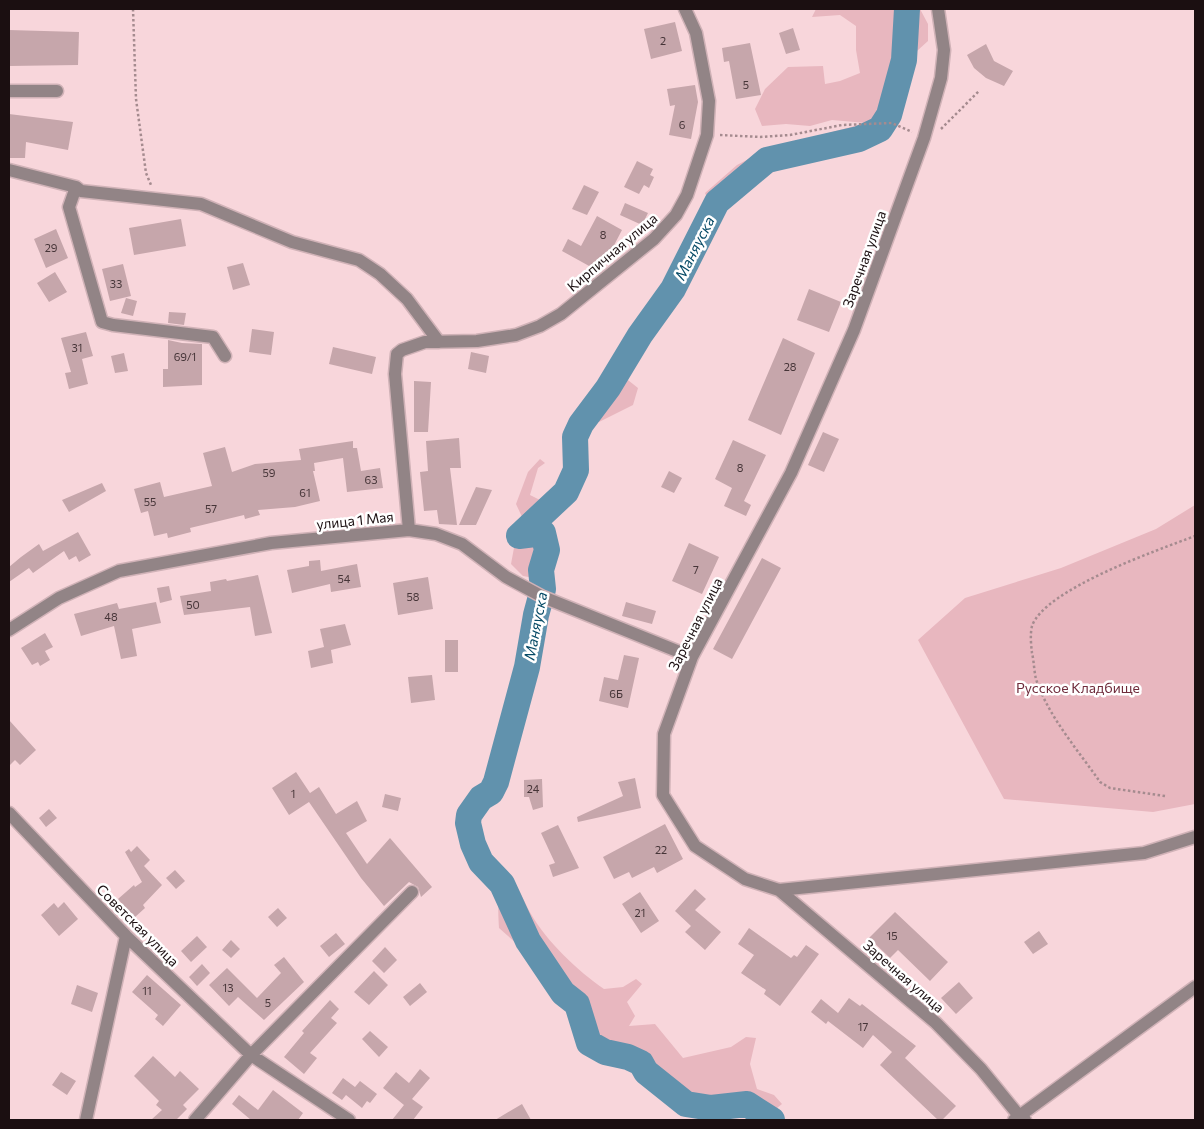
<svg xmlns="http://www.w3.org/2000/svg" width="1204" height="1129" font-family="Commissioner,sans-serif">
  <rect width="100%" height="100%" fill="#f8d6db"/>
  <path fill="#e8b7bf" d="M816,9H920L928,24V41L907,60L897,100L871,138L842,152L810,154L737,190L711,206L705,193L737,165L768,149L866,123L832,120L810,126L786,124L762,126L755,109L765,89L788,67L823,66L825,84L840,81L860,73L856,50V26L840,15L812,17Z
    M614,369L638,388L633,405L599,422L586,410L593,389Z
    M540,459L545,463L538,468L530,495L540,500L555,491L542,511L529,525V536L539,530L543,543L534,578L523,576L511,564L516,537L523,519L516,504L528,472Z
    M1195,505V804L1153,812L1004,799L918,640L965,598L1061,568L1156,529Z
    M510,877C520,888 524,902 531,914C547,942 578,971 604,989L623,987L636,979L642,984L627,1002L635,1016L629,1026L655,1024L683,1058L731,1047L746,1037L756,1038L750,1064L757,1089L774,1095L782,1104L771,1113L766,1115L743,1099L703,1101L684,1096L598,1046L517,944L499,928C498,911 496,888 510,877Z"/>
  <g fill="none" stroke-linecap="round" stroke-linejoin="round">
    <path stroke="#6192ad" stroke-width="26" d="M772,1120L747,1104L711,1108L686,1104L646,1072L641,1063L628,1057L605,1052L589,1043L577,1004L563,993L528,941L502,884L481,862L473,844L468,823L469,815L481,798L491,792L496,782L527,667L536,615L543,589L541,570L547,550L543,533L519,536L566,492L576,470L575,437L581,424L608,388L640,335L673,289L717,202L767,160L859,139L880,129L889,115L904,60L907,9"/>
  </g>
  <path fill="#c6a6ab" d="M675,22L682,51L651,59L644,29Z
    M793,28L800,50L786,54L779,33Z
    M9,30L79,32L78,65L9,66Z
    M750,43L761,95L736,99L729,61L724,62L722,48Z
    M986,44L994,61L1013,71L1004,86L986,78L974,68L967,55Z
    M695,85L698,102L691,139L669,135L675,105L670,106L667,89Z
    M9,114L73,122L68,150L26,142L25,158H9Z
    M637,161L653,169L650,175L654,177L649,188L644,185L639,194L624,187Z
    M584,185L599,192L587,215L572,209Z
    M625,203L648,213L642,225L620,215Z
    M597,216L622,230L600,272L562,251L568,239L581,246Z
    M181,219L186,246L134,255L129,228Z
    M56,229L68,258L46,268L34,239Z
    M243,263L250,285L233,290L227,267Z
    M123,264L131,296L110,301L102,269Z
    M55,272L67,292L49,302L37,283Z
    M809,289L841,302L829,332L797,320Z
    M126,298L137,301L133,316L121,313Z
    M169,312L186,313L184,325L168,323Z
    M252,329L274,332L271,355L249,352Z
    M86,332L93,356L82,359L88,384L69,389L65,373L71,372L61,338Z
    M783,338L815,353L781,435L748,420Z
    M168,340L182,343L202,344V385L163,387V369H168Z
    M333,347L376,357L372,374L329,364Z
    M471,352L489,356L486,373L468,369Z
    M124,353L128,371L115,373L111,356Z
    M414,381L431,382L428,432H414Z
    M823,432L839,439L824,472L808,465Z
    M459,438L461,468H450L457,525L439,524L437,510L424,511L420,472L428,471L426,441Z
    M733,440L766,455L744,501L751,505L746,516L724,506L732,488L715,479Z
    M353,441V448H357L361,471L380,468L383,488L347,492L343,458L314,463L315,471H313L320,501L295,507L258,510L260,515L245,519L244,515L190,528L191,532L168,538L167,533L154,536L148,511L141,513L134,489L160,482L164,497L212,486L203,453L225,447L232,472L255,464L301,460L299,449Z
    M669,471L682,478L674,493L661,487Z
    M102,483L106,491L69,512L62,500Z
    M476,487L492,490L476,525H459Z
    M78,532L91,555L79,562L76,556L69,560L64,551L33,573L29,568L9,582V567L21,557L39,544L43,551Z
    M689,543L719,557L702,594L672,581Z
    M762,558L781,568L732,659L713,649Z
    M320,560L321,571L357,564L361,587L331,592L330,584L292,593L287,570L309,566V561Z
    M258,575L272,633L255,636L250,607L184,615L180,596L211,591L210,582L226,579L227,581Z
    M428,577L433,609L398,615L393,583Z
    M169,586L172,600L160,603L157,588Z
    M156,602L161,623L132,629L137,656L121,659L114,626L81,636L74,614L117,603L119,609Z
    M626,602L656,611L652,624L622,616Z
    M345,624L351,645L331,650L333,663L311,668L308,651L324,647L320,629Z
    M45,633L53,647L45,651L50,660L40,666L38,662L32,665L21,648Z
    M445,640H458V672H445Z
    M624,655L639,658L628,708L599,701L604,677L618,680Z
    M432,675L435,700L411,703L408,677Z
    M9,720L36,750L20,765L15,760L9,766Z
    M296,772L310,793L319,787L336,814L357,801L367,821L346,833L367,864L390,838L432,887L421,897L418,887L409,882L384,906L361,878L309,802L289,815L272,788Z
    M635,778L641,808L578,822L577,817L623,796L618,782Z
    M542,779L543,807L533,810L529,797H524V780Z
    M385,794L401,798L398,811L382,807Z
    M49,809L57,818L46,827L39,818Z
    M665,824L683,859L657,873L654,867L632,878L629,872L614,879L603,857Z
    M558,825L579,868L553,877L549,865L555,863L541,833Z
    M137,846L150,860L144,866L162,885L143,905L145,908L134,918L118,899L134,885L135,887L142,882L125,852L129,849L131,852Z
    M175,870L185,881L176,889L166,878Z
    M695,889L706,899L695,910L721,932L705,950L685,932L691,926L675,911Z
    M640,892L659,921L641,933L622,904Z
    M64,902L78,919L59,936L41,915L54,903L58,908Z
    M278,908L287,918L277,927L268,917Z
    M895,912L948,962L930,981L898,950L890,958L869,938Z
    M749,928L791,958L794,955L797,957L806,945L819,954L780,1006L764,994L766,990L741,973L754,955L738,944Z
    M1039,931L1048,944L1033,954L1024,942Z
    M336,933L345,944L329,957L320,946Z
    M197,936L207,947L191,962L181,951Z
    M231,940L240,949L231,958L222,950Z
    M385,947L397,960L384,973L372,961Z
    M284,957L304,982L264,1020L238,997L229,1006L209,985L227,968L257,998L281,973L274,965Z
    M202,964L210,973L197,986L189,977Z
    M374,971L388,985L369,1005L354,992Z
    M147,975L181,1005L163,1026L155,1019L158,1015L132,992Z
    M959,982L973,998L956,1014L941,998Z
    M420,983L427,992L410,1006L403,997Z
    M77,985L98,993L92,1012L71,1004Z
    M849,998L860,1006L862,1004L916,1046L905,1058L956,1106L942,1120H938L880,1065L892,1052L873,1035L863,1048L828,1021L826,1024L811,1012L821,999L838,1013Z
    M330,1000L339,1009L331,1018L337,1023L310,1053L317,1058L304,1074L284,1057L304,1033L302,1031Z
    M370,1031L388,1047L379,1057L362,1039Z
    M153,1056L175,1077L180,1071L199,1089L183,1105L187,1109L176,1120H151L162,1110L156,1105L159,1101L134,1076Z
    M420,1069L430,1078L412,1099L423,1107L413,1120H392L404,1105L383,1088L396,1072L409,1083Z
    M61,1072L76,1081L67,1095L52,1085Z
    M343,1078L355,1087L360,1081L377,1094L370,1103L367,1101L362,1108L346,1095L342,1100L332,1093Z
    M273,1090L303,1113L298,1120H251L232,1104L239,1095L258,1110Z
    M522,1104L531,1120H495Z"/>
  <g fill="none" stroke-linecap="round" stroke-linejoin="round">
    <g stroke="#d0b2b7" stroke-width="15">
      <path id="minor" d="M938,9L944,50L941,78L924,138L854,330L791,473L692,657L664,734L663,795L695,846L745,879L779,890L936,1023L981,1069L1020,1117L1025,1120
        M9,91H57
        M9,170L76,187L81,191L201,204L292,242L359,260L380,274L407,299L439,342
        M76,187L69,207L102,322L113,325L213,337L225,356
        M409,530L395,374L397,354L402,350L425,342L477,341L516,335L540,326L561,314L654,239L676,215L687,195L707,135L709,101L696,33L685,9
        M9,630L59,598L119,571L271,543L409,530L436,534L462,544L506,577L543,597L692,657
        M9,813L126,936L251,1055L349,1120
        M779,890L1144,853L1195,837
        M86,1120L126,936
        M195,1120L251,1055L412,892
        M1014,1120L1195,987"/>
    </g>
    <path stroke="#a58b8f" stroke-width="2.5" stroke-dasharray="2.5 2.5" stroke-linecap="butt" d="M133,9L136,99L146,173L151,185
      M941,129L979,91
      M720,135L760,137L790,135L842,125L892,123L912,132
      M1165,796L1110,788L1100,782C1078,750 1048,716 1036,679C1034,671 1034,661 1032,653C1031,645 1030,634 1032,626C1045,589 1158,550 1195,536"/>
    <use href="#minor" stroke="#928486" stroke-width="12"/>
  </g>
  <g text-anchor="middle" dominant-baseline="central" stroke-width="5" stroke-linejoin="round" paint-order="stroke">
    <g font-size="11" fill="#463538">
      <text x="663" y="40">2</text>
      <text x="746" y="84">5</text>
      <text x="682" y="124">6</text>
      <text x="603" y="234">8</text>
      <text x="51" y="247">29</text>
      <text x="116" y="283">33</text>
      <text x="77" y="347">31</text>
      <text x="185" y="356">69/1</text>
      <text x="790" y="366">28</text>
      <text x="740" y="467">8</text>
      <text x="269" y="472">59</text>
      <text x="371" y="479">63</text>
      <text x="305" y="492">61</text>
      <text x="150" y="501">55</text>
      <text x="211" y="508">57</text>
      <text x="696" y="569">7</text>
      <text x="344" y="578">54</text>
      <text x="413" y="596">58</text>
      <text x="193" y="604">50</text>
      <text x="111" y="616">48</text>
      <text x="616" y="693">6Б</text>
      <text x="533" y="788">24</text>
      <text x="293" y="793">1</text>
      <text x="661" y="849">22</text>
      <text x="640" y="912">21</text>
      <text x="892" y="935">15</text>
      <text x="228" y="987">13</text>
      <text x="147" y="990">11</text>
      <text x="268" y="1002">5</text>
      <text x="863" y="1026">17</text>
    </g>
    <g font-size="14" fill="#1b0f11" stroke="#fff">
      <text transform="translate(612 252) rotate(-40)">Кирпичная улица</text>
      <text transform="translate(864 259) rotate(-70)">Заречная улица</text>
      <text transform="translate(355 520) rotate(-6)">улица 1 Мая</text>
      <text transform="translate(695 624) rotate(-63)">Заречная улица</text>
      <text transform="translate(138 925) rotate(45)">Советская улица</text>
      <text transform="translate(904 976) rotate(41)">Заречная улица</text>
    </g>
    <g font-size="14" fill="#6f2c3c" stroke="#fff">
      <text x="1078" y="687">Русское Кладбище</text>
    </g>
    <g font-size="15" font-style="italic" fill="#064a66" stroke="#fff">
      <text transform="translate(694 248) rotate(-63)">Маняуска</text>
      <text transform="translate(535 626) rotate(-79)">Маняуска</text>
    </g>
  </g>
  <rect width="1204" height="1129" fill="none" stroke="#1b0f11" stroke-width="20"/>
</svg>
